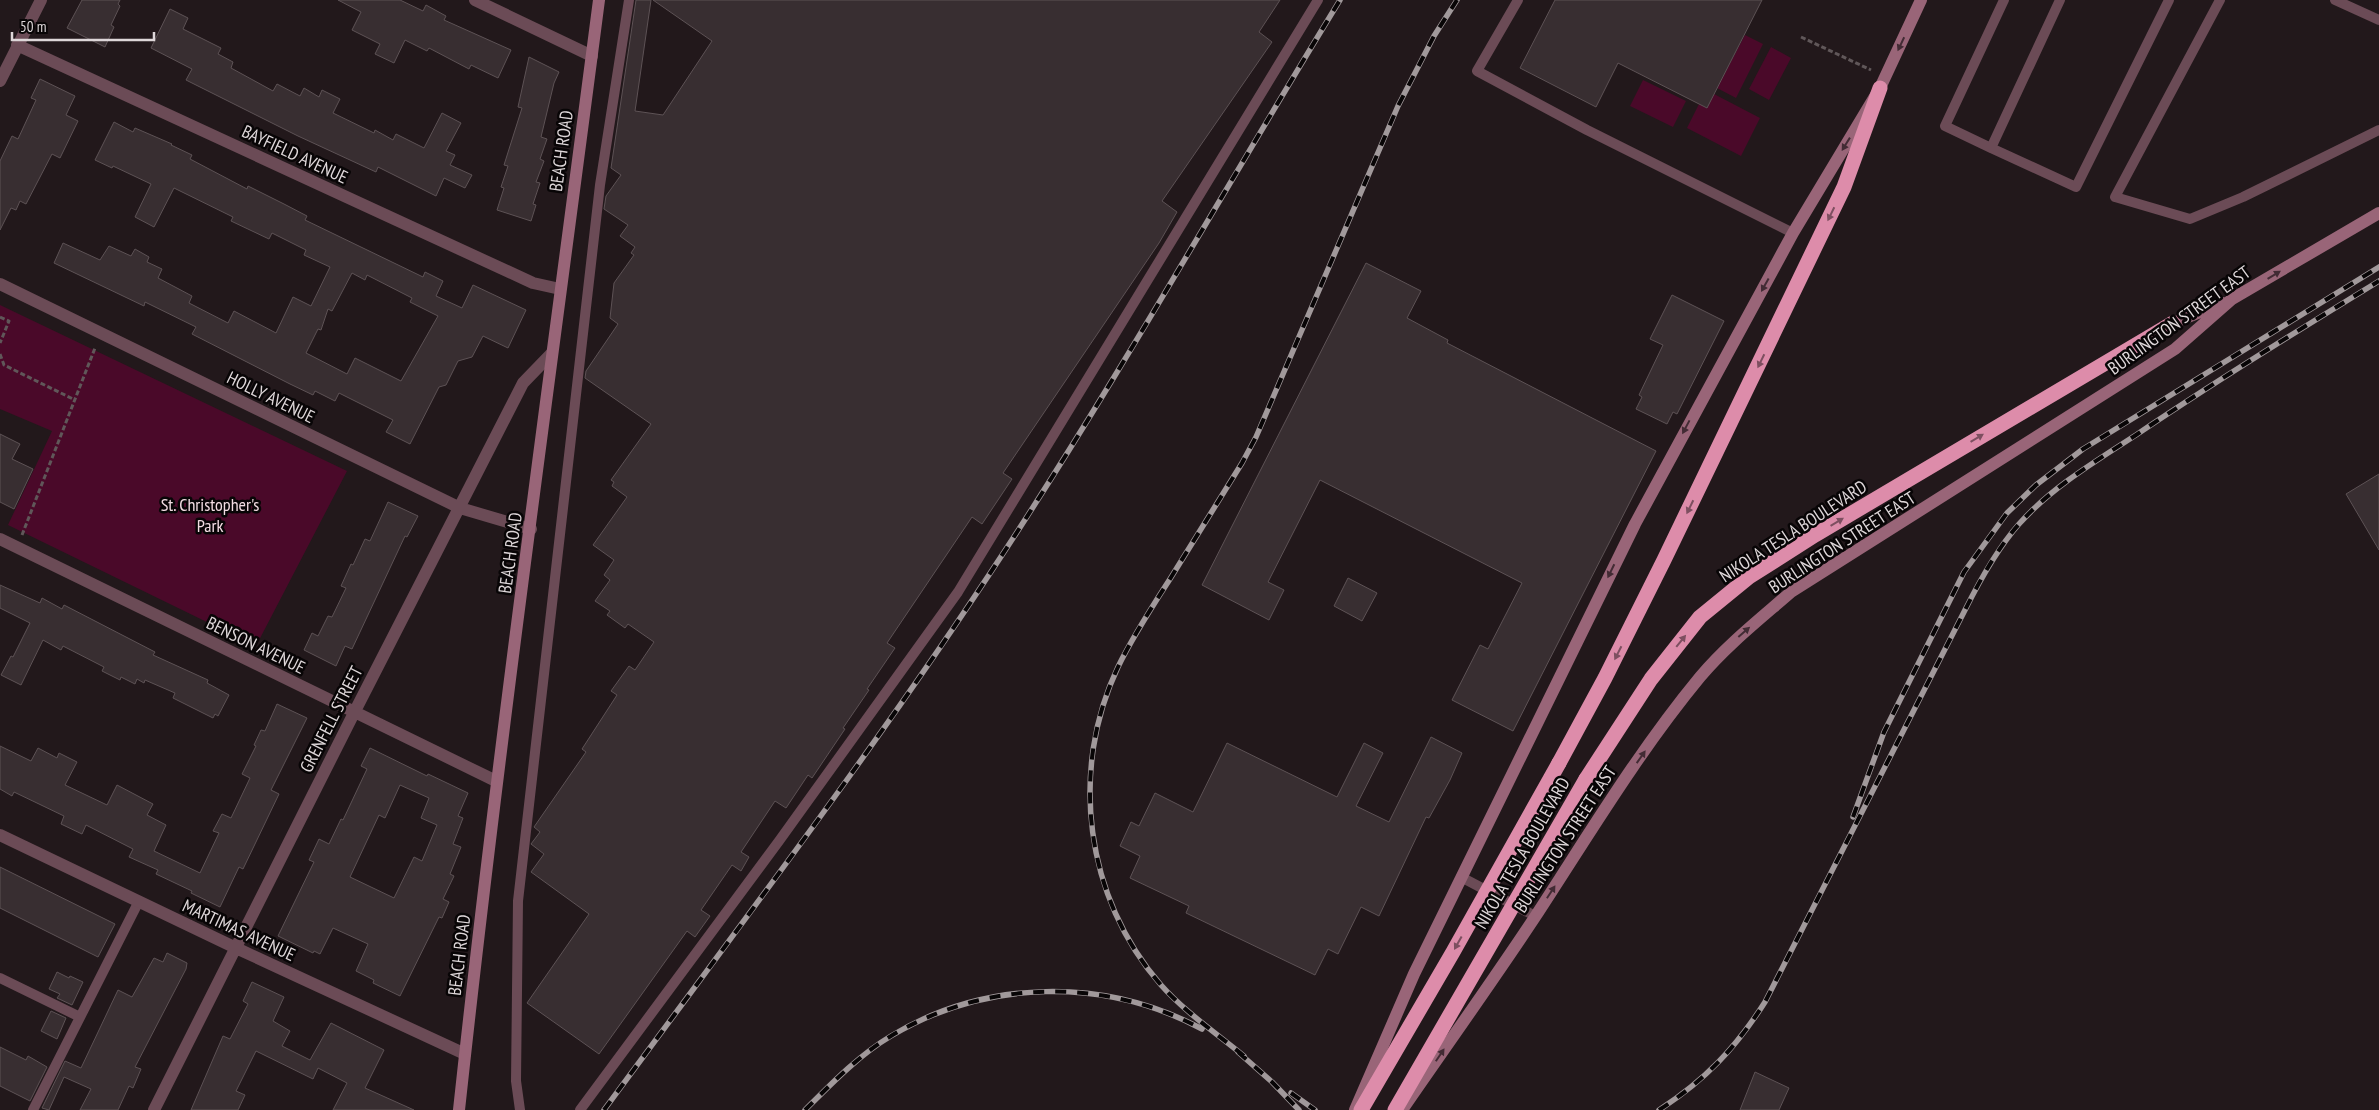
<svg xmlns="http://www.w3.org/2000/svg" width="2379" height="1110" font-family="'PT Sans Narrow',sans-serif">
  <rect width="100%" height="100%" fill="#22181b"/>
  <path fill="#4a0929" d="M1745,35L1763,44L1736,98L1717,88Z
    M1771,47L1791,58L1769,100L1749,89Z
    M1643,80L1686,101L1673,127L1630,106Z
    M1714,94L1760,118L1741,156L1687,128L1699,104L1707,108Z
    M0,305L347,471L256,646L8,525L52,431L0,409Z"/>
  <path fill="#382e31" stroke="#5d5255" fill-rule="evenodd" d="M82,0H120L118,4L120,6L111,25L114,27L105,47L67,28Z
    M338,0H400L423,11L426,5L446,16L444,20L511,50L498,78L471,65L469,69L429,48L427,51L405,40L394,63L375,54L380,44L352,30L361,12Z
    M636,0H651L635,111L663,115L712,41L653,0H1280L1259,32L1272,42L1162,201L1177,212L1159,243L1003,473L1012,479L982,524L972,517L887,643L895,648L867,689L869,690L843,728L845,729L812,778L808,775L786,808L775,801L741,852L749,857L741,871L732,865L701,910L710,916L695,937L687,931L599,1054L527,1003L589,914L531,872L544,854L531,844L540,832L534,827L586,752L582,749L617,695L611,691L629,666L635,670L654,642L628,624L625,628L607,615L610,611L595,601L610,580L604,575L614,560L593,545L627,497L612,486L614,482L611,480L651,424L585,378L586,371L618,324L610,318L614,283L634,255L631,253L635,247L620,236L628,225L604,209L606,196L621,175L611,168Z
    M1555,0H1762L1707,108L1618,63L1596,107L1520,68Z
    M170,9L188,18L183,29L221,48L218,54L233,62L231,68L273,91L277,84L300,96L304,88L319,97L322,90L340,99L333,113L374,133L375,130L393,140L396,134L424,148L442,113L461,123L446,151L455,155L450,165L472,175L465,188L444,178L436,196L378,167L376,172L298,136L186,80L192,69L151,48Z
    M529,57L559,72L554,83L541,137L547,139L540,159L544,161L536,182L540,183L533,204L536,205L531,221L497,210L504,188L501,187L508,166L504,165L522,108L518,107Z
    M40,79L75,96L66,115L78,121L60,158L52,154L26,204L20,201L16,210L11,208L0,230V161L12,136L18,139L36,100L31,98Z
    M114,122L133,132L135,128L172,144L171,145L192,155L190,159L247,189L248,186L284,204L307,216L305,220L423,277L425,272L443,281L436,296L462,308L473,285L526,310L508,348L483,336L472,357L458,361L446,385L439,387L410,444L386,432L393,420L339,393L335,401L315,391L313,395L290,384L192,334L196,327L145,302L144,306L54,263L63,243L100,260L109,246L131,256L135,249L149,257L147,262L162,269L158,278L192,296L189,303L228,323L234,311L276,333L293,297L311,306L330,267L304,255L306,250L272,233L269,239L231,221L233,217L174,188L154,227L135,217L151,184L113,166L112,168L95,160ZM352,273L365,280L367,275L412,298L410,302L438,316L401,381L355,358L347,374L306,353L318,329L321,330L328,309L332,311Z
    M1366,263L1421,291L1407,318L1448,340L1447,343L1656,451L1513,731L1452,700L1480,645L1488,649L1522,583L1320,480L1268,582L1284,590L1269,620L1202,585Z
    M1672,295L1724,321L1677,414L1673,412L1667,424L1636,409L1642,397L1639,395L1663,345L1650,339Z
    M0,434L20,444L12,459L33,469L14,509L0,502Z
    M2379,474V550L2346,494Z
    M388,502L418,516L407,537L405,536L352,649L345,646L336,666L304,650L312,633L318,636L328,616L332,617L346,588L341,586L351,564L353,565L365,539L370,541Z
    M1348,578L1377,593L1362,621L1334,606Z
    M0,585L40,603L42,598L62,609L64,605L155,652L153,655L208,680L207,683L229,695L218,716L215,714L213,718L173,698L175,693L145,680L144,683L137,679L135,684L121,677L120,680L102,671L104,667L63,646L61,650L43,640L21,685L1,675L11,656L13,657L30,623L0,608Z
    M277,704L307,718L271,790L279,794L243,869L239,867L220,907L191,893L192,891L156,874L158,870L129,857L133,849L86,825L82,834L61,824L64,816L14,792L12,796L0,789V746L31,761L38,748L57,758L59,753L77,762L65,785L107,805L117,785L153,804L147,815L166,825L154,851L200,873L219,833L213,831L222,814L231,818L250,778L242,774L256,746L254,745L261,730L265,731Z
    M1431,737L1462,753L1450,780L1429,818L1426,817L1379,916L1361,907L1338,954L1328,949L1315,975L1186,913L1189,906L1130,878L1140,856L1120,846L1131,822L1139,826L1155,793L1193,812L1227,743L1337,797L1364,743L1383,753L1356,806L1389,822Z
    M370,748L427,776L428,774L468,793L458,816L463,818L453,844L461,847L450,874L454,876L443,899L449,902L442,918L439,917L400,996L373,983L374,980L356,971L368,944L333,928L320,954L314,951L313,953L278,936L314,862L309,860L319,839L329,844L341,819L343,820L367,769L361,766ZM400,785L429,798L421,818L437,825L422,861L414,857L394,898L350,877L379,815L385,818Z
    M0,867L115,924L98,957L0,908Z
    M167,953L187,963L186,969L135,1067L141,1069L133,1088L129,1086L118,1110H80L91,1089L64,1077L49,1110L42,1108L65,1061L81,1068L118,990L132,997L154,958L163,962Z
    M57,972L69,978L70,976L83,982L72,1005L57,998L60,994L49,989Z
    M252,982L284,997L273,1021L290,1031L282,1046L310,1060L331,1023L384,1050L365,1088L414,1110H333L347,1083L318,1068L313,1079L256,1051L236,1091L245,1095L238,1110H191L223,1036L230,1039L248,1004L243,1001Z
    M51,1011L66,1018L57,1039L41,1031Z
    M0,1047L26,1060L28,1056L47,1067L30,1101L0,1086Z
    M1755,1072L1789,1088L1779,1110H1740Z"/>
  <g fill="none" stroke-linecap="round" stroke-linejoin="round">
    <path stroke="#605759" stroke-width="3" stroke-dasharray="5 2.5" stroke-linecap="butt" d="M1801,37L1871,70
      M0,317L9,321L0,343
      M0,354L4,365L75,400
      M22,535L95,348"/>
    <path stroke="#6b4b56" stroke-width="10" d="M1518,0L1477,71L1587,130L1793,233
      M2004,0L1945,126L1991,148L2060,0
      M2220,0L2115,197L2190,219L2243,197L2379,130
      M2335,0L2379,20
      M1991,148L2076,187L2169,0
      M1461,877L1535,916
      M0,978L80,1017
      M33,1110L139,901
      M520,1110L516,1081L518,901L600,185L629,0
      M580,1110L779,841L958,592L1318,0"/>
    <path stroke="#6b4b56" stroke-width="12" d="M475,0L592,56
      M17,45L533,283L560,289
      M0,81L41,0
      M0,284L460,508L531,529
      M0,539L496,781
      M0,835L236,948L465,1054
      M154,1110L354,713L523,383L552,353"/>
    <path stroke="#996578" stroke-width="12" d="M2173,323L2223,303
      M459,1110C499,739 551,370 599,0
      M1355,1110L1414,974L1635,524L1793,233L1880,88L1921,0
      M1402,1110C1446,1046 1492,982 1535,917C1588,836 1638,752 1700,677C1727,645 1760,619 1791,592L2175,349L2232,299L2379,213"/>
    <path stroke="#dd8caa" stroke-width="15" d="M1559,763L1605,678L1664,560L1844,187L1880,88
      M1586,779L1651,679L1700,617L1749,577L1815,535L2173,323"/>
    <g stroke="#a1999b" stroke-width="5.5">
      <path id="rail" d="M1853,817L1884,732L1964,572L2007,513L2036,485L2083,449L2379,267
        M1238,1052L1272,1082L1299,1110
        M1244,1056C1216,1033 1185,1012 1161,985C1085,898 1069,770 1118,667C1133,636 1152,607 1170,579C1194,540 1218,502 1242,463L1256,437L1398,106L1434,36L1457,0
        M1291,1093L1315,1110
        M604,1110C740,925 880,742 1006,549C1123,370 1228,183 1340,0
        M805,1110C831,1084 859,1055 891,1036C986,979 1105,977 1202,1029
        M1659,1110C1705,1080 1735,1049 1765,1002L1965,610C1980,580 1997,549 2019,524C2052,487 2096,461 2136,435C2216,381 2297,331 2379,281"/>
    </g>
    <use href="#rail" stroke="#080506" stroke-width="4" stroke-dasharray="11" stroke-linecap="butt"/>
    <path stroke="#dd8caa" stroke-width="15" d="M1361,1110L1453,952L1559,763
      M1395,1110L1586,779"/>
  </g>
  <defs><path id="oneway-solid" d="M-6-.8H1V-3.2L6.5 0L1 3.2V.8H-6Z" transform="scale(1.25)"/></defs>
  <g fill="#422b34">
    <use href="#oneway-solid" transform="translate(1901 44) rotate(115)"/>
    <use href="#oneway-solid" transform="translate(1846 144) rotate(122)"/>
    <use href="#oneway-solid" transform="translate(2274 275) rotate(-31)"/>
    <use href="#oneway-solid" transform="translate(1765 285) rotate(119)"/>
    <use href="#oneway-solid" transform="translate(1686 427) rotate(118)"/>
    <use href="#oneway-solid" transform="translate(1611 571) rotate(116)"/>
    <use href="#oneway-solid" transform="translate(1744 632) rotate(-41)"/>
    <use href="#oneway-solid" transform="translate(1641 757) rotate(-55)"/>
    <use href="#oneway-solid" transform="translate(1551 892) rotate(-57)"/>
    <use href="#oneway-solid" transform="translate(1440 1055) rotate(-56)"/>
  </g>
  <g fill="#7d4f60">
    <use href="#oneway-solid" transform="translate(1831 214) rotate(116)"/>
    <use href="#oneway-solid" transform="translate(1761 361) rotate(116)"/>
    <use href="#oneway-solid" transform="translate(1977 438) rotate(-31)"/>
    <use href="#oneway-solid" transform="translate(1690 507) rotate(116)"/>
    <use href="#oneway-solid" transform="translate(1837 522) rotate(-31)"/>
    <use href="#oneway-solid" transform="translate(1681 641) rotate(-51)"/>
    <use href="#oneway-solid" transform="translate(1618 653) rotate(117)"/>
    <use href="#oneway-solid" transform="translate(1458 943) rotate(119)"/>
  </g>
  <g text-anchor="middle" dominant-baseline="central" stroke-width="5" stroke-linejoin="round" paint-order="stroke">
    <g font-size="18" fill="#ded7d9" stroke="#080506">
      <text transform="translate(561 151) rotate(-82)">BEACH ROAD</text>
      <text transform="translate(295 154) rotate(25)">BAYFIELD AVENUE</text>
      <text transform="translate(2179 320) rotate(-36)">BURLINGTON STREET EAST</text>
      <text transform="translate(271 397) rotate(26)">HOLLY AVENUE</text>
      <text transform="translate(1793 531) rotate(-33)">NIKOLA TESLA BOULEVARD</text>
      <text transform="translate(1842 542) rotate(-33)">BURLINGTON STREET EAST</text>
      <text transform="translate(510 553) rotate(-82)">BEACH ROAD</text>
      <text transform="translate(256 645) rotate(26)">BENSON AVENUE</text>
      <text transform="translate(331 719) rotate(-63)">GRENFELL STREET</text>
      <text transform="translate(1565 839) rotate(-57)">BURLINGTON STREET EAST</text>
      <text transform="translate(1522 853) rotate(-60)">NIKOLA TESLA BOULEVARD</text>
      <text transform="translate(239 930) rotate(25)">MARTIMAS AVENUE</text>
      <text transform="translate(459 955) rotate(-83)">BEACH ROAD</text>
    </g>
    <g font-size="18" fill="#f3dce3" stroke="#080506">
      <text x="210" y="504">St. Christopher's<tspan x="210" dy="21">Park</tspan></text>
    </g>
  </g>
  <path d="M12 32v8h142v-8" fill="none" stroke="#ded7d9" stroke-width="2.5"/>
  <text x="20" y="32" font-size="15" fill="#ded7d9" stroke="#080506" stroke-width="4" paint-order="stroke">50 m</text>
</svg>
